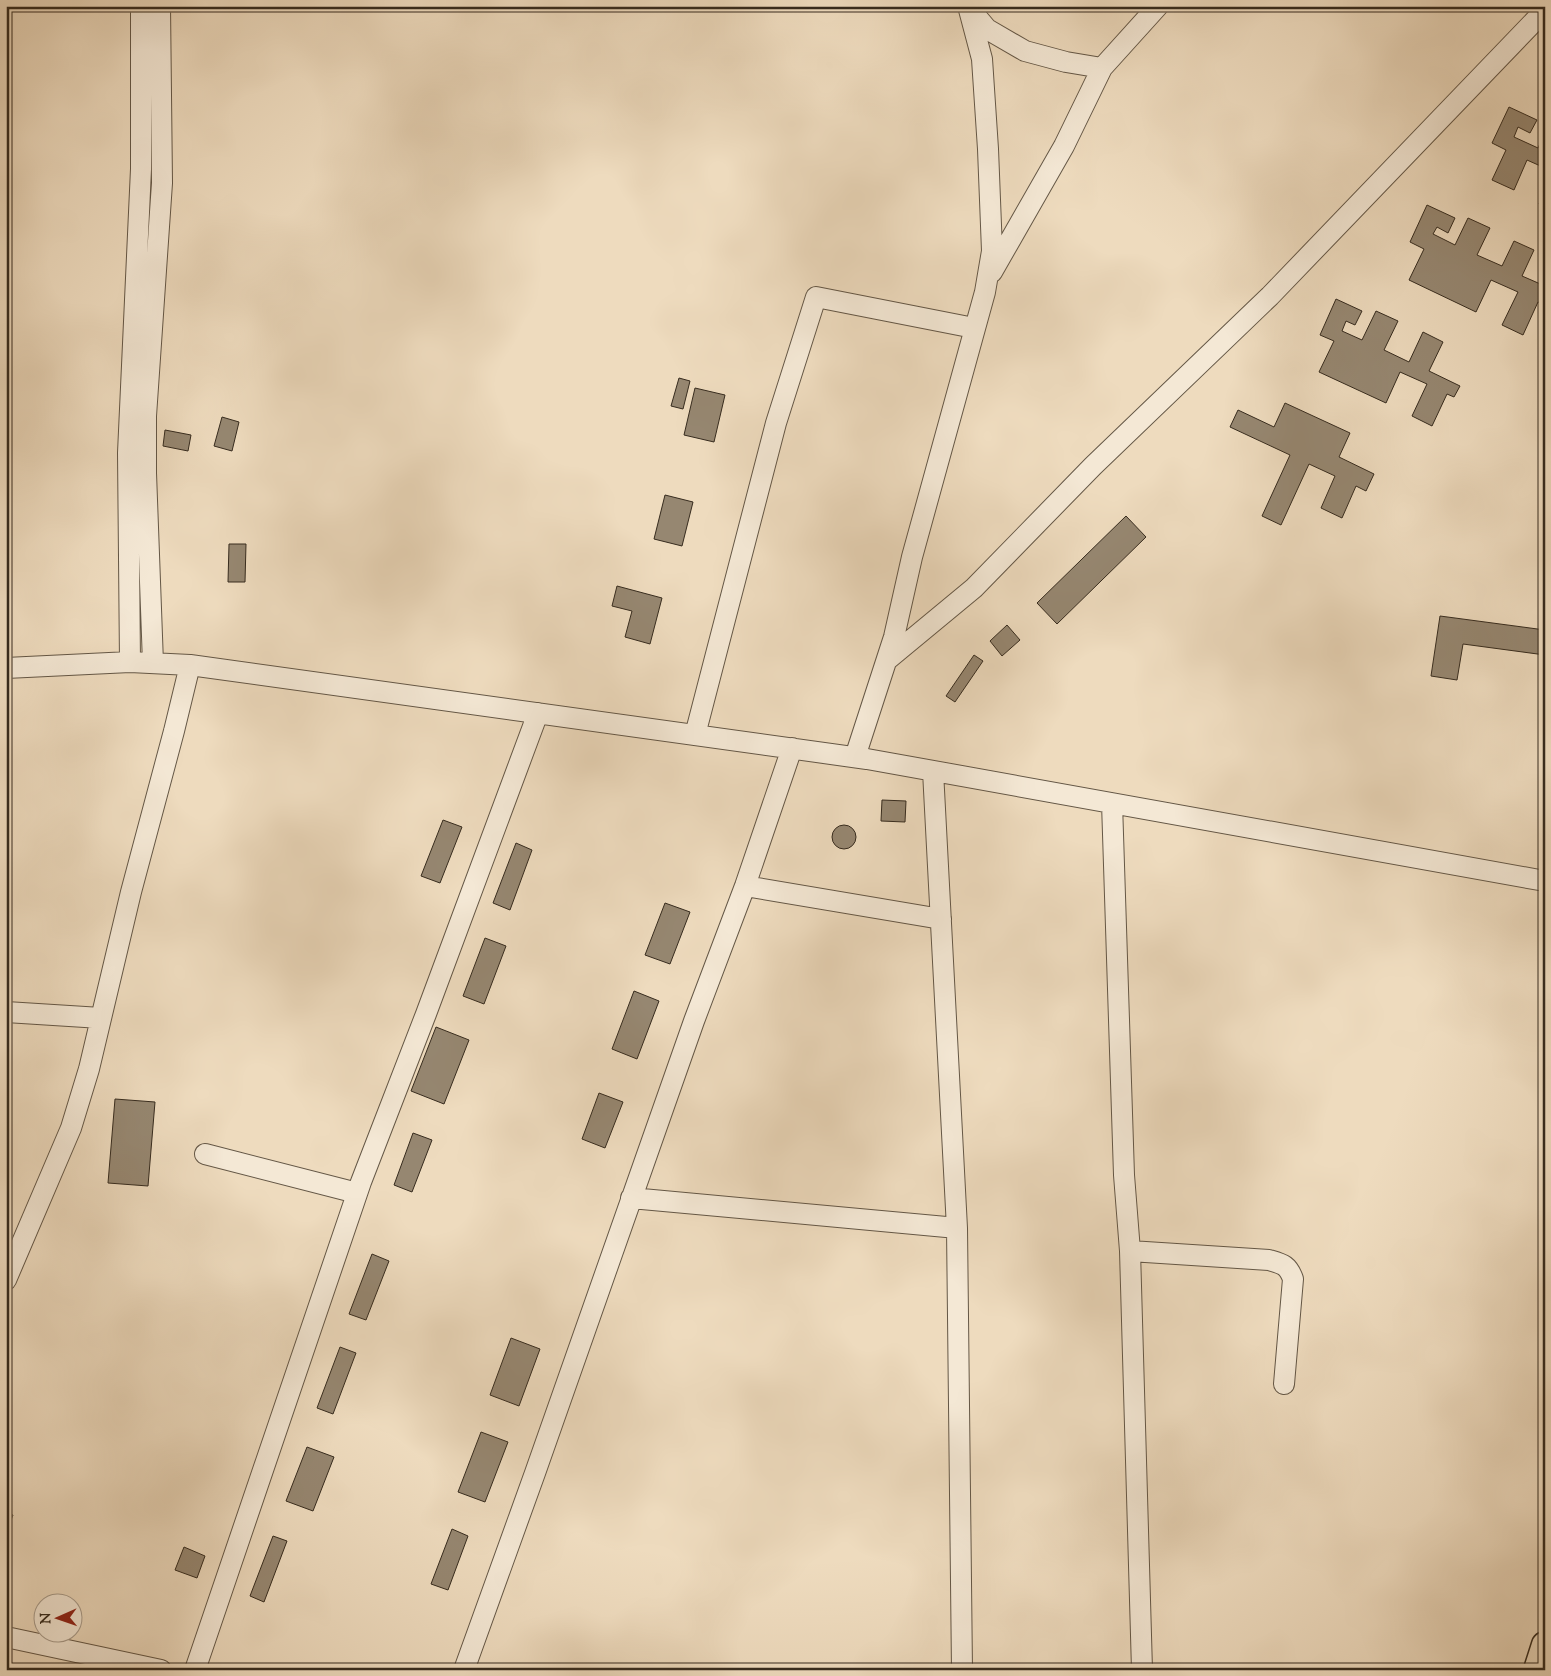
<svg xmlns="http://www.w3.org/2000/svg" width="1551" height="1676" font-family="'Sorts Mill Goudy',serif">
  <rect width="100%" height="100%" fill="#eedbbe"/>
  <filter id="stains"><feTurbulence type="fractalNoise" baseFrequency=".004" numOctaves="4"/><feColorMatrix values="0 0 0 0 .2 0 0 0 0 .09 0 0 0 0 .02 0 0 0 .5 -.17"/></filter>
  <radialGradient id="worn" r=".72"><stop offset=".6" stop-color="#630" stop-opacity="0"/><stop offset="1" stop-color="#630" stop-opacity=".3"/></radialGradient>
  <path fill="#968771" stroke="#362b1e" d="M1509,107L1537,120L1530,133L1518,127L1514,137L1538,148L1545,133V168L1527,160L1514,190L1492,180L1506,150L1492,143Z
    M1545,190V207L1539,204Z
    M1427,205L1455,218L1448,233L1437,227L1433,234L1455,245L1468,218L1490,228L1477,255L1502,266L1514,241L1534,250L1522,276L1545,286V305L1538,302L1523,335L1502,325L1518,292L1491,280L1476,312L1409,280L1424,249L1410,242Z
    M1336,299L1362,311L1355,325L1346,321L1342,331L1362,340L1376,311L1398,321L1384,350L1409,362L1423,332L1443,342L1429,371L1460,386L1454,397L1447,394L1432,426L1412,416L1427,384L1400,372L1386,403L1319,372L1334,341L1320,335Z
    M679,378L690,381L683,409L671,406Z
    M695,388L725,395L714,442L684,435Z
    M1285,403L1350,433L1339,457L1374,474L1366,491L1356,486L1342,518L1321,508L1335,476L1309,464L1281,525L1262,516L1290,455L1230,427L1238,410L1274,427Z
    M222,417L239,422L232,451L214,446Z
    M165,430L191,435L188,451L163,446Z
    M665,495L693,502L682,546L654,539Z
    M1126,516L1146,537L1057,624L1037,603Z
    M229,544H246L245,582H228Z
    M617,586L662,598L650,644L625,637L632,611L612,606Z
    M1440,616L1545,630V655L1463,644L1457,680L1431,676Z
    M1007,625L1020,640L1002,656L990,641Z
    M974,655L983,661L955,702L946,696Z
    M882,800L906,801L905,822L881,821Z
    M443,820L462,827L440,883L421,876Z
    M832 837a12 12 0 1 1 24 0a12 12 0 1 1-24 0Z
    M516,843L532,850L510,910L493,903Z
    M665,903L690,912L670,964L645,955Z
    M485,938L506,946L484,1004L463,996Z
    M634,991L659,1001L637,1059L612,1049Z
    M436,1027L469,1040L444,1104L411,1091Z
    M599,1093L623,1102L605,1148L582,1139Z
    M115,1099L155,1102L148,1186L108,1183Z
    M413,1133L432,1140L412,1192L394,1185Z
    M372,1254L389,1261L366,1320L349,1314Z
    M511,1338L540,1349L519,1406L490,1395Z
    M340,1347L356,1353L333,1414L317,1408Z
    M481,1432L508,1442L485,1502L458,1492Z
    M307,1447L334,1457L313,1511L286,1501Z
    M6,1513L13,1515L8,1528L6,1527Z
    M452,1529L468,1536L448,1590L431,1584Z
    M273,1536L287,1541L264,1602L250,1596Z
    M184,1547L205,1556L197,1578L175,1570Z"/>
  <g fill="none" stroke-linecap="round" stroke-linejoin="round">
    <g stroke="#645746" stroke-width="22">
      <path id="minor" d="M971,10L987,29L1025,51L1066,62L1102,68
        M992,272L1064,146L1102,68L1158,6
        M887,660L974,588L1093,466L1270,296L1545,10
        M130,662L128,453L141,169V6
        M153,663L146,473V416L162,183L160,6
        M6,668L130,662L190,665L867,759L1545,881
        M695,735L776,423L816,297L974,328
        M855,757L894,637L912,557L985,292L992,251L988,149L982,59L968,6
        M933,771L957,1228L962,1670
        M1112,803L1124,1175L1130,1251L1142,1670
        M745,886L941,919
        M6,1012L101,1018
        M205,1154L357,1193
        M631,1198L957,1228
        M1130,1251L1269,1260C1283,1264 1288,1265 1293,1279L1284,1384
        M6,1280L71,1128L89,1069L131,892L174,731L190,665
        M6,1637L161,1670
        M195,1670L361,1182L426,1014L538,713
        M464,1670L535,1473L694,1021L745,886L792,748"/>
    </g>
    <g stroke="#362b1e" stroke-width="29">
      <path id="major" d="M1537,1670L1545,1645"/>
    </g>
    <use href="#minor" stroke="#f4e8d5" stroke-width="20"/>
    <use href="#major" stroke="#eedbbe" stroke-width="26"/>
  </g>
  <rect width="1551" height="1676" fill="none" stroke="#eedbbe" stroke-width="25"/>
  <rect x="8" y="8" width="1536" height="1661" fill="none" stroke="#362b1e" stroke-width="2.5"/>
  <rect x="12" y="12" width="1526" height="1651" fill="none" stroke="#362b1e"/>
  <g transform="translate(58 1618) rotate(268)"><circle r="24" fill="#f4e8d5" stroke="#a89c8c"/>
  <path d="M0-4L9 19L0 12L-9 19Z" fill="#8f2418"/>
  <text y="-8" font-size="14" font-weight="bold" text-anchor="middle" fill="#362b1e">N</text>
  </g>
  <rect width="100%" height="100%" filter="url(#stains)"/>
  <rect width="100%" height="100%" fill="url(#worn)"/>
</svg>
